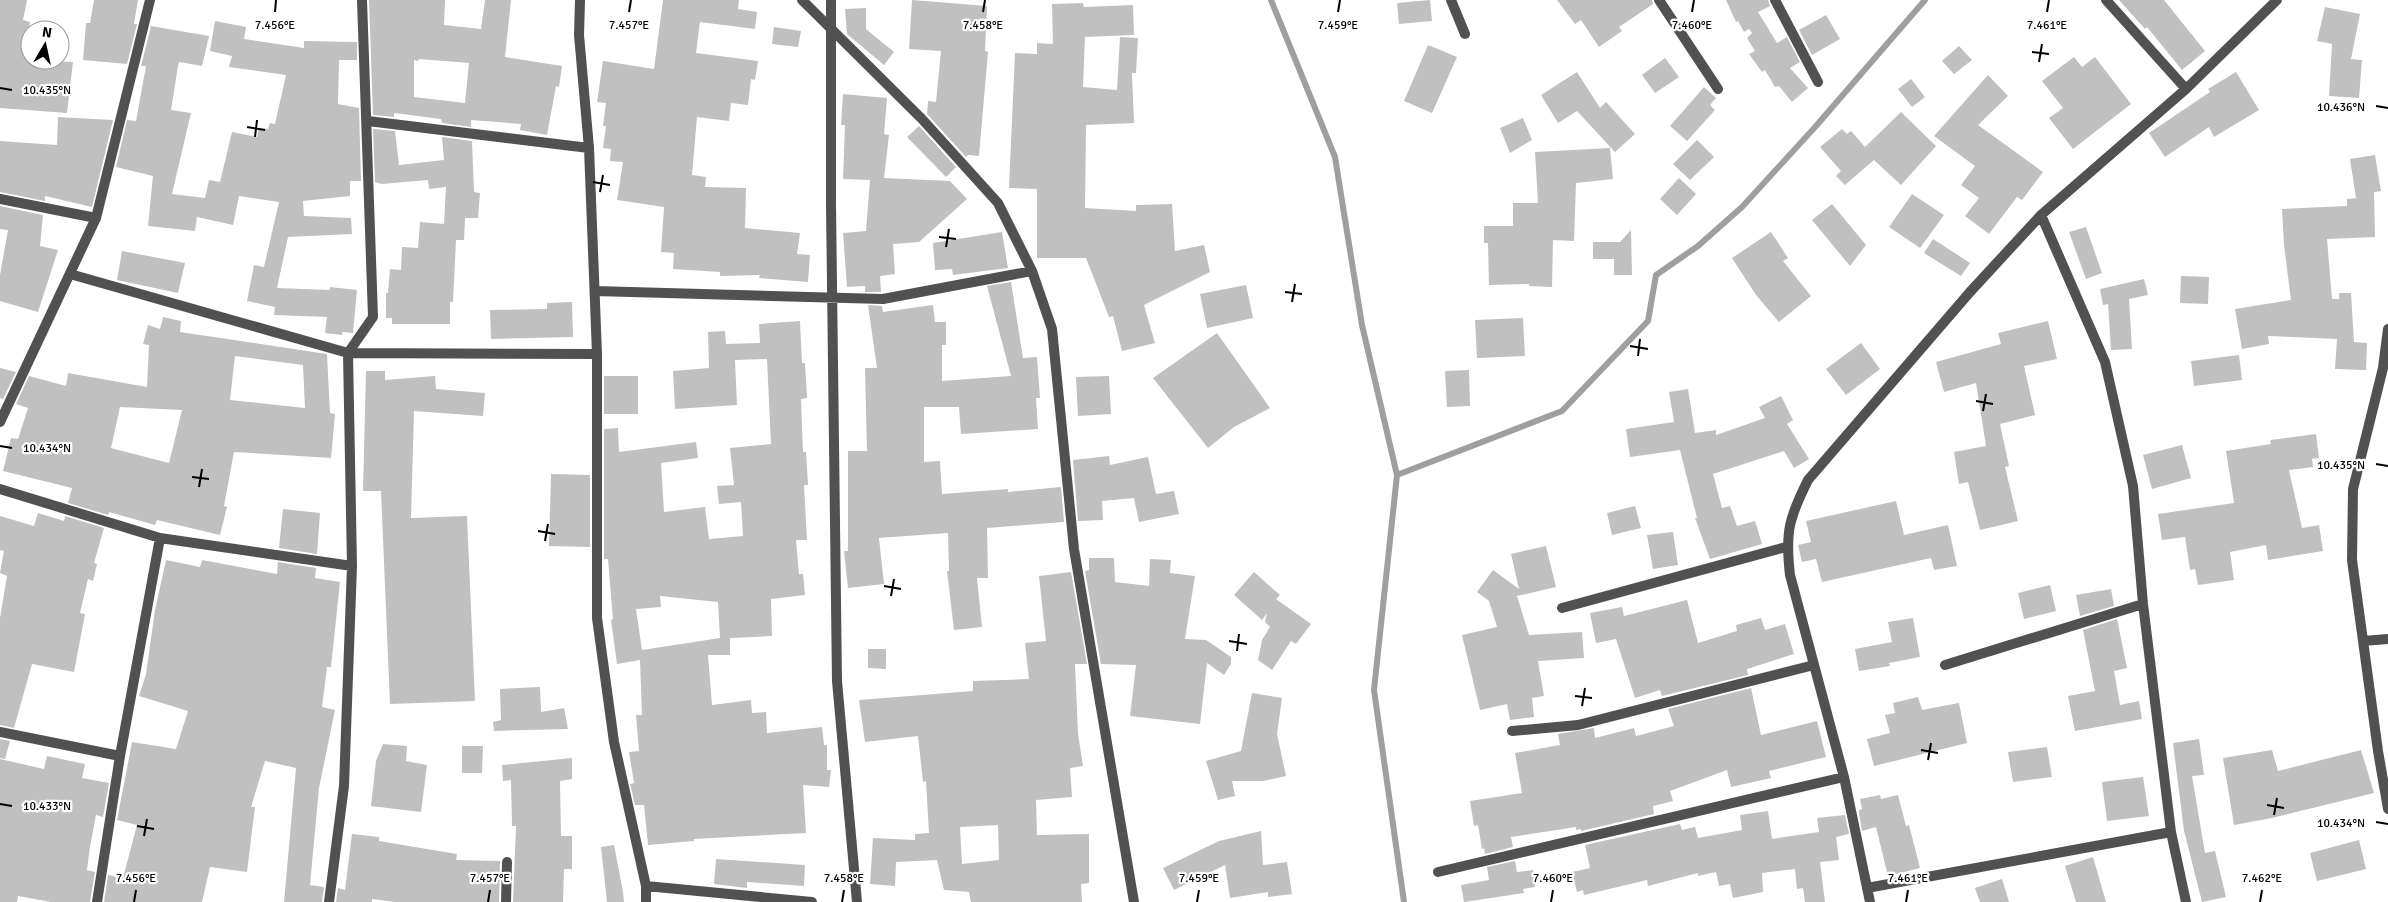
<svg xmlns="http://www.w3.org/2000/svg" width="2388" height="902" font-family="Signika,sans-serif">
  <rect width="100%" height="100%" fill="#fff"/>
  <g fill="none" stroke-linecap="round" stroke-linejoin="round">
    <path stroke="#9f9f9f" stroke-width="6" d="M1271,0L1335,157L1362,325L1397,475L1374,690L1404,902
      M1397,475L1562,411L1648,321L1656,275L1698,246L1742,207L1816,126L1925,0"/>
  </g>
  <path fill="#c0c0c0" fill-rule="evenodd" d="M0,0H27L23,20L30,22L25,60L73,62L67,113L0,108Z
    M94,0H138L134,24H137L127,64L83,60L86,23H90Z
    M369,0H445L444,25L481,29L485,0H511L505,57L562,66L559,87L556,86L547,135L520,130L521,124L471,120V127L442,123L441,119L394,113V117L373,115ZM419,59L469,63L465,103L414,97V60L418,61Z
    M663,0H739L738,9L757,12L755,29L700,22L696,53L758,61L755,80L751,79L748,105L731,103L729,121L697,117L692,175L706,177L705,187L746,188L745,228L800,233L797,254L810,255L808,282L759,278L760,275L720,276V272L673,269L674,253L661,252L664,207L617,200L623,162L610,161L611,149L603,148L606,126H603L606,103L597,102L603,61L654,69Z
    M912,0L987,6L985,51L988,52L979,156L968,155L966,157L927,114L928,101L936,102L941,51L909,49Z
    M1430,0L1432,21L1399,24L1397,3Z
    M1557,0H1652L1653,4L1619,27L1622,31L1599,47L1581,20L1575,24Z
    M1726,0H1768L1770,6L1758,12L1777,43L1787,37L1800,62L1790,68L1808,88L1792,102L1779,86L1775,87L1765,70L1762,72L1749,54L1755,51L1747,38L1752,33L1749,29L1744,32L1738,21L1736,22Z
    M2119,0H2164L2205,51L2182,70L2147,27L2145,29Z
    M1083,3L1084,7L1133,5L1134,35L1085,37L1083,87L1117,90L1120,37L1138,38L1136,73H1132L1134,123L1086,125L1085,208L1136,211V205L1172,204L1175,251L1204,245L1210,272L1144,305L1155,343L1122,351L1113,316L1109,317L1086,258H1037V189L1009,188L1015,53L1037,54V43L1053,44L1052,4Z
    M2325,7L2360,14L2351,59L2362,60L2359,98L2329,96L2332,44L2317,41Z
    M866,8V29L894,52L884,65L847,34L845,9Z
    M1826,15L1840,39L1812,55L1799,30Z
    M215,21L246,27L244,39L304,48V41L357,42V60H339L338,104L359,108L361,181H350V196L303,201L304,216L351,218L352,234L288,237L277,288L330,290V287L357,290L353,333L342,332V335L325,333L327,317L274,315L275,307L247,301L254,265L264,267L279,202L239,196L233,225L197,217L195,231L148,226L153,176L116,167L127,120L136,121L146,66H141L151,26L209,36L202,66L179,62L178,66L171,110L191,113L172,194L205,198L209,180L220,182L232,132L257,137L259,128L268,129L270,123L275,124L286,75L229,67L232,56L210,51Z
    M774,27L801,31L798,47L772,44Z
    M1428,45L1457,57L1432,113L1404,101Z
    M1959,46L1972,60L1954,74L1942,61Z
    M2074,57L2082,67L2095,57L2131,104L2073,149L2049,118L2063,108L2042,81Z
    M1665,58L1679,77L1655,93L1642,75Z
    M1577,72L1600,108L1606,102L1635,134L1615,152L1577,111L1558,123L1541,95Z
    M2236,72L2259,110L2214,137L2209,127L2165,157L2149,133L2210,92L2208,89Z
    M1988,75L2008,96L1978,125L2043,172L2022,200L2017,197L1989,234L1965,216L1979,198L1961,185L1975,166L1934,136Z
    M1911,79L1925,97L1912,107L1898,89Z
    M1704,87L1716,98L1710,105L1715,110L1687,141L1670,126Z
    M843,94L887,98L884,134L889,135L884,178L950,181L967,199L919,242L893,244L895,274L880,276L881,292H865V286L847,287L843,233L866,231L870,180L843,179L845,125H841Z
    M1901,112L1936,146L1901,185L1874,160L1845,185L1836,176L1841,171L1820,147L1842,129L1847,134L1851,131L1865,147Z
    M58,117L113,120L92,207L45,196V201L0,192V141L57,145Z
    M1523,118L1532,140L1510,153L1500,128Z
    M919,126L956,167L946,177L907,137Z
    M373,129L395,131L399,165L444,160L442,137L472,141L474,192L480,193L478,218H465L464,240H456L453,302H450V324H392V318H386V293H388L390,269L401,270L402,247L418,248L420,222L444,224L446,187L429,189L428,180L382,184L375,182Z
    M1697,140L1714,157L1690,180L1673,164Z
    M1610,148L1613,179L1576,183L1574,241L1553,240L1552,287L1529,286V284L1489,285L1488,243H1484V226H1513V203H1538L1535,152Z
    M2375,155L2381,191L2374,192L2375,237L2327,239L2332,299H2339V293H2351L2354,342L2367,343L2366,370L2335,369L2337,339L2268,336L2269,344L2242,349L2235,309L2291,300L2284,245L2282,209L2347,206V199L2356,198L2350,159Z
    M1679,178L1696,194L1677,215L1660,199Z
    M1912,194L1944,215L1920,248L1889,227Z
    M1832,204L1866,245L1850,266L1812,220Z
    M0,206L43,215L40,246L58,250L38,312L0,301V275L8,230L0,229Z
    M2086,227L2102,273L2086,279L2069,232Z
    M1631,230L1632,275H1614V259H1593V242H1620Z
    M1002,232L1008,268L953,275L952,269L935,270L933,243Z
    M1771,232L1788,258L1783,261L1811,296L1779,322L1756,295L1732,258Z
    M1933,239L1970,263L1961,276L1924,253Z
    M122,251L185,263L178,293L117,280Z
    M2181,276L2209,277L2208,304L2180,303Z
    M2144,279L2148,295L2129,299L2132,349L2111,350L2108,304L2103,305L2100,289Z
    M1011,282L1023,358L1037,357L1040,398H1036L1038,429L961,434L959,407H924V462L940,461L942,494L1008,489V492L1061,487L1064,522L987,528L988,578H977L982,627L954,630L947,571H949L948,533L879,538L884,584L848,588L844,551H848V451H867L865,368H877L868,305L882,306L883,312L933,305L935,322H946V345H942V381L1011,376L987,286Z
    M1246,285L1253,318L1207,328L1200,294Z
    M572,302L573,337L491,339L490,310L547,309V303Z
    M163,317L181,321L180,332L327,354L330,413L335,414L331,458L234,452L224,506L227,507L220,535L157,520L155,525L109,512L108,515L68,503L72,488L3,471L11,438L18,439L28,408L16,404L29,376L66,386L68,373L147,387L149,345L143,344L148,325L160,329ZM235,356L303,365L305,408L230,400ZM120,407L182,410L169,463L111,448Z
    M1523,318L1525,356L1477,358L1475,320Z
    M800,321L802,363H805L807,398L801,399L803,452H806L808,485H804L807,540H796L799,574H803L805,595L771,599L772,636L730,638V655H708L712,705L751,700L752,713L766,712L767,733L822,727L824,745H827V770H831L829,787L803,785L806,833L694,839V841L648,845L644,805H635L630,784L634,783L629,752L639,751L636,715H642L640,660L617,664L611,620L613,619L608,559H604V429L618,428L619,452L696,442L698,458L661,463L664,512L705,507L709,539L743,536L741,502L719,504L717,486L734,485L730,448L771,444L767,359L735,360L737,405L675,409L673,371L709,368L708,332L725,331L726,344L760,343L759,324ZM660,596L718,602L720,638L642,650L636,609L661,607Z
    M2048,321L2057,359L2024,366L2035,415L2000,424L2009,466L2005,467L2018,521L1980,530L1968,482L1959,484L1954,452L1986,446L1976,383L1944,392L1936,362L2001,344L1998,333Z
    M1217,333L1270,408L1234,427L1208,448L1153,378Z
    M1861,343L1880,369L1846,395L1826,369Z
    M2239,355L2242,380L2194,386L2191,361Z
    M0,368L16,372L3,399L0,398Z
    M1469,370L1470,406L1447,407L1445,371Z
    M366,371H385V380L435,376L436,389L485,393L483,416L414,411L411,518L467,516L475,701L390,704L381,491H363Z
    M604,376H638V414H604Z
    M1109,376L1111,414L1078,416L1076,377Z
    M1688,389L1695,433L1716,430V435L1765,418L1759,407L1781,396L1793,420L1787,424L1809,459L1794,468L1784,451L1713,474L1722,508L1730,506L1737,526L1755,521L1762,544L1710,559L1695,518H1697L1680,450L1630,457L1626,429L1674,422L1669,392Z
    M2316,434L2319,458L2312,459L2313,467L2289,470L2302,528L2319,525L2323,551L2268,560L2266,545L2230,552L2234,580L2198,585L2195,569L2190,570L2185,537L2162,540L2158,514L2234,503L2226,451L2271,444L2270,440Z
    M2182,445L2191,478L2152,489L2143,455Z
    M1109,456L1110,465L1148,457L1156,494L1174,491L1179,514L1139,522L1134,498L1102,501L1103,520L1078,521L1073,460Z
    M551,474L590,475V547L549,546Z
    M1896,501L1904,535L1948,525L1957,566L1934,570L1931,558L1822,582L1816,559L1802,562L1798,545L1811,542L1806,521Z
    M1635,506L1641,528L1612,535L1607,513Z
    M283,509L320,513L317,554L279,548Z
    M38,513L64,521L65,516L104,528L94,563L97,564L93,581L88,579L80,613L85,614L74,672L32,664L14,728L0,725V618L7,576L0,573L4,551L0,550V516L34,526Z
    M1673,532L1678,565L1653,569L1647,535Z
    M1546,546L1556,587L1517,596L1529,635L1582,632L1584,658L1538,661L1544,696L1532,698L1534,717L1510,720L1507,704L1480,710L1462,635L1497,627L1489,601L1477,592L1493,570L1519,589L1511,554Z
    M1089,558H1114L1115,582L1149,586L1150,559L1171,560L1170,573L1195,576L1185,639L1206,640L1231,657V664L1224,675L1207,663L1200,724L1130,716L1136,665L1101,664L1085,571L1089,570Z
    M166,560L200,567L202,560L277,574L278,562L316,568L315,578L340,582L331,667H327L322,707L335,710L319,788L310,885L324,887L322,902H284L296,768L265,761L251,807H255L247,872L210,867L202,902H104L108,875L123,878L137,825L117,820L132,742L176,749L188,711L139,696L146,674L155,610Z
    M1071,572L1087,664H1075L1078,734L1083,766L1070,768L1072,797L1036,800L1037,835L1089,834V883L1081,884L1082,902H971L969,892L944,890L937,860L896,862L895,886L870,884L873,838L915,840V834L929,833L926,781L923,782L918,736L865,742L859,700L973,691V681L1029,679L1025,643L1046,641L1039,576ZM998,825L999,860L962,864L960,827Z
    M1254,572L1280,595L1276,599L1311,624L1296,644L1291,641L1272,670L1258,660L1262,640L1270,627L1265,622L1267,613L1262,620L1234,595Z
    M2050,585L2056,611L2024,619L2018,593Z
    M2111,589L2114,606L2080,616L2076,595Z
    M1687,600L1698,643L1737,631L1736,625L1761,618L1765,630L1785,624L1794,654L1747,669L1748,675L1662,696L1660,690L1635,698L1616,639L1596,643L1590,613L1622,607L1624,616Z
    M1913,618L1920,657L1889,663L1890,666L1859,671L1855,649L1892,642L1888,622Z
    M2117,619L2127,668L2114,671L2120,705L2139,701L2142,719L2075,731L2068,696L2095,691L2083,630Z
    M868,649H886V669L868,668Z
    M540,687L541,712L564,708L568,729L494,731L493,722L501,720L500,689Z
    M1751,688L1761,735L1817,721L1826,757L1769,771L1771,778L1731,787L1727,770L1670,791L1673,801L1653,806L1654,814L1581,831V829L1576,830V827L1511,837L1513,847L1485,854L1484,848L1482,849L1478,825L1474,826L1470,801L1522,793L1515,753L1560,745L1558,734L1594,728L1595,738L1634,728L1636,736L1674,726L1668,709Z
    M1252,693L1282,698L1277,734L1286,776L1263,781H1232L1235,796L1218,800L1206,761L1241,751Z
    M1918,697L1922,710L1959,703L1967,743L1874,766L1867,739L1890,733L1885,715L1895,713L1893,703Z
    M0,739L10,741L5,759L0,758Z
    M2199,739L2204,775L2192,776L2205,853L2215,851L2226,897L2202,902L2184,831L2173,743Z
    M383,744L407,746L406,761L427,765L421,812L371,806L376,761Z
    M462,746H483L482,773H462Z
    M2047,747L2052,777L2013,782L2008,752Z
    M2272,750L2278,771L2361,750L2374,793L2272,818L2234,825L2223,758Z
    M47,756L85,764L82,778L109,783L103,817L96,815L90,847L87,870L95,872L90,902H51L18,896L17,902H0V759L44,769Z
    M572,758V779L560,781L561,836H572V869H564L563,902H513L516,826H512L511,780L503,781L502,765Z
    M2143,777L2149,816L2107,821L2102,782Z
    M1880,795L1881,799L1898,795L1906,826L1909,825L1920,868L1888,876L1876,827L1862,831L1859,813V810L1862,809L1860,799Z
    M1768,811L1772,839L1819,832L1817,818L1845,815L1849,834L1836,837L1839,860L1820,862L1825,902H1805L1803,888L1797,889L1795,869L1762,873L1763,892L1733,898L1730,884L1719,886L1716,872L1698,876V873L1648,886L1647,880L1584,895L1583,890L1577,892L1572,872L1590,868L1585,845L1680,824L1682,830L1695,827L1698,838L1742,830L1740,815Z
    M1261,831L1263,865L1287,862L1292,894L1268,897V892L1230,898L1225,865L1174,890L1163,868L1219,841Z
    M352,834L379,837V841L457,854L456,860L500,861L499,902H395L372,899V902H336L338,888L345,890Z
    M2359,840L2366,869L2317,881L2310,853Z
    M614,845L623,892L624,902H607L601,847Z
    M2093,857L2106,902H2076L2065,866Z
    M716,859L805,865L804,886L747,882V888L714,884Z
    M1515,861L1517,872L1533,870L1535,887L1523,889L1524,893L1464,902L1461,885L1489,880L1487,867Z
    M2002,879L2009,902H1980L1975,888Z"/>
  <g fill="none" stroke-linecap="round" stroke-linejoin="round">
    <path stroke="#515151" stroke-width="10" d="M580,0L579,35L589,148L597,354V618L614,742L646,886V902
      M802,0L922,119L998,203L1032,271L1052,329L1074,549L1134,902
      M831,0V205L837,681L857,902
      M1451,0L1465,34
      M1659,0L1718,89
      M1775,0L1818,82
      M2106,0L2186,89
      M368,121L589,148
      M0,199L96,218
      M2041,215L2105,362L2133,486L2143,604L2171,832L2186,902
      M70,274L348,353L597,354
      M595,291L883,299L1032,271
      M2388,329L2383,368L2353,489L2352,560L2378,751L2388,809
      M0,422L96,218L150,0
      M0,489L160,538L352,566
      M1562,608L1786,547
      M2363,641L2388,639
      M1945,665L2143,604
      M1512,731L1578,725L1814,665
      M0,732L120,756
      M1438,872L1844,777
      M646,886L812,902
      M1867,888L2171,832
      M97,902L120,756L160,538
      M329,902L344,786L352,566L348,353L373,317L362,0
      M506,902L507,862
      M1870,902L1844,777L1790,575C1785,532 1789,518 1808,480L1970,292L2041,215L2186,89L2277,0"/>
  </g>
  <path fill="none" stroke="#000" stroke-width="2" d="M275,12L276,0M629,12L631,0M983,12L985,0M1338,12L1340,0M1692,12L1694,0M2047,12L2049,0M2032,52L2049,54M2039,62L2042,44M0,88L12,90M2376,106L2388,108M247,127L265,130M255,137L257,120M593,182L610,185M600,192L603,175M939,237L956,239M946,247L949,229M1285,292L1302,294M1292,302L1295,284M1630,346L1648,349M1638,356L1640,339M1976,401L1993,404M1983,411L1986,394M0,446L12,448M2376,464L2388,466M192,477L209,479M199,487L202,469M538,531L555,534M545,541L548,524M884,586L901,589M891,596L894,579M1229,641L1247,644M1237,651L1239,634M1575,696L1592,698M1582,706L1585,688M1921,750L1938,753M1928,760L1931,743M0,804L12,806M2267,805L2284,808M2274,815L2277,798M2376,822L2388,824M137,826L154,829M144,836L147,819M134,902L136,890M488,902L490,890M842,902L844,890M1197,902L1199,890M1551,902L1553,890M1906,902L1908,890M2260,902L2262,890"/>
  <g font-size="12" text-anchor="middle" fill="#000" stroke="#fff" stroke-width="4.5" stroke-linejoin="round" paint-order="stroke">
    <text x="275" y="29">7.456°E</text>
    <text x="629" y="29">7.457°E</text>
    <text x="983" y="29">7.458°E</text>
    <text x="1338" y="29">7.459°E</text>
    <text x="1692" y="29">7.460°E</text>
    <text x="2047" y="29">7.461°E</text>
    <text x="47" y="94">10.435°N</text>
    <text x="2341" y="111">10.436°N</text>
    <text x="47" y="452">10.434°N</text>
    <text x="2341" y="469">10.435°N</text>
    <text x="47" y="810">10.433°N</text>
    <text x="2341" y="827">10.434°N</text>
    <text x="136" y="882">7.456°E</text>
    <text x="490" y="882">7.457°E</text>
    <text x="844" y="882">7.458°E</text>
    <text x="1199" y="882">7.459°E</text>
    <text x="1553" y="882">7.460°E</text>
    <text x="1908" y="882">7.461°E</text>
    <text x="2262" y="882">7.462°E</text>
  </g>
  <g transform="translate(45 45) rotate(9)"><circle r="24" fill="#ffffff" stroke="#999999"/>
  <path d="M0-4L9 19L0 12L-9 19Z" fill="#000000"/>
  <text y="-8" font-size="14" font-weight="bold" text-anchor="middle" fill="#000000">N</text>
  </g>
</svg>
